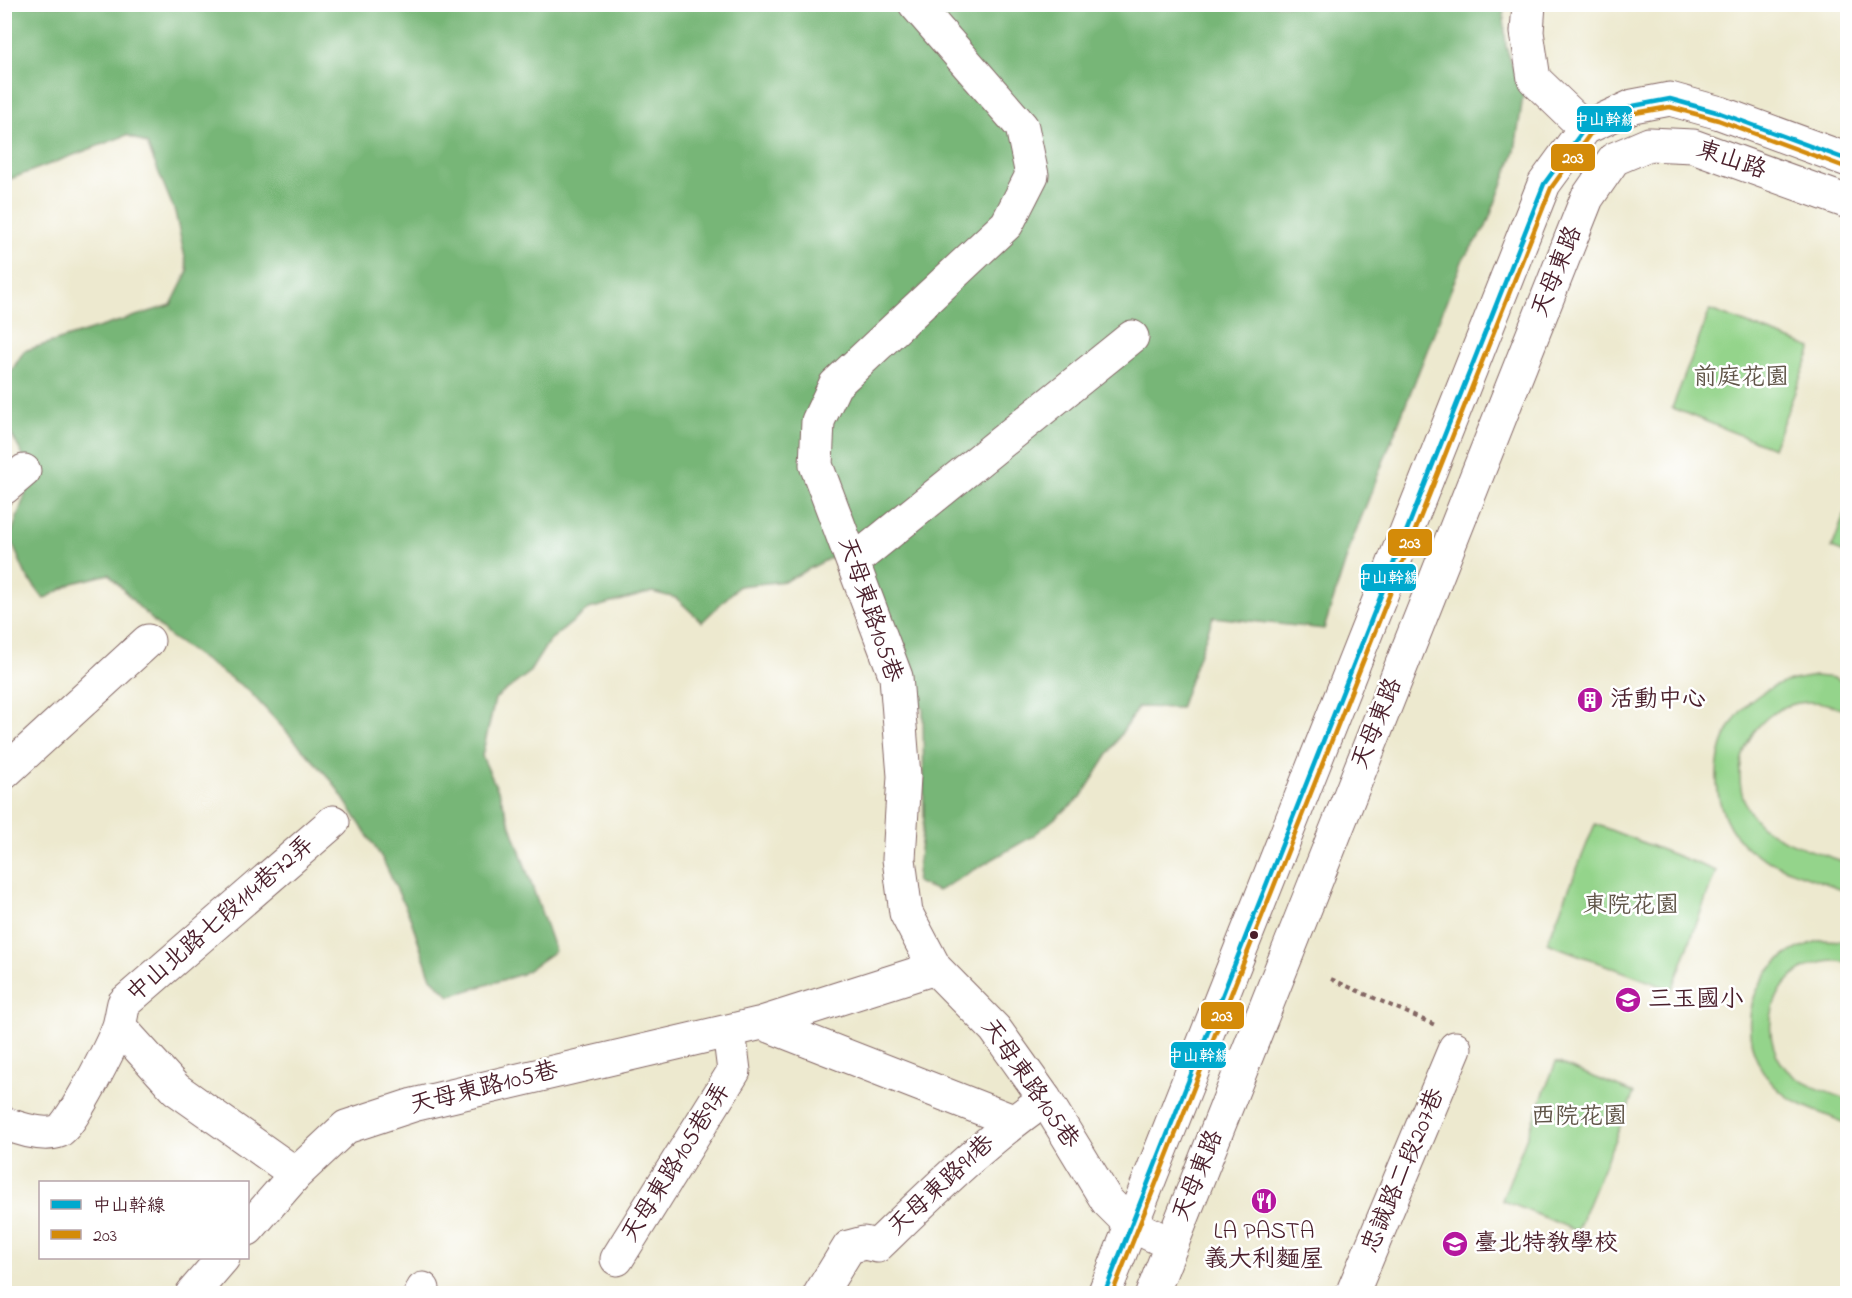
<svg xmlns="http://www.w3.org/2000/svg" width="1852" height="1298" font-family="'Indie Flower','LXGW WenKai TC',sans-serif">
  <rect width="100%" height="100%" fill="#fff"/>
  <filter id="ink" filterUnits="userSpaceOnUse"><feTurbulence type="fractalNoise" baseFrequency=".0167" numOctaves="2"/><feDisplacementMap in="SourceGraphic" scale="12" xChannelSelector="R" yChannelSelector="G"/><feConvolveMatrix kernelMatrix="1 2 1 2 8 2 1 2 1" color-interpolation-filters="sRGB"/></filter>
  <filter id="wash" filterUnits="userSpaceOnUse"><feTurbulence type="fractalNoise" baseFrequency=".008" numOctaves="4" result="noise"/><feDisplacementMap in="SourceGraphic" scale="24" xChannelSelector="R" yChannelSelector="G"/><feGaussianBlur stdDeviation="1.35" result="paint"/><feColorMatrix in="noise" values="0 0 0 0 0 0 0 0 0 0 0 0 0 0 0 0 0 1.4 0 .05"/><feComposite in="paint" operator="in"/></filter>
  <g filter="url(#wash)">
    <rect width="100%" height="100%" fill="#ede9cf"/>
    <path fill="#94d48b" stroke="#6f7a5b" stroke-width="1.5" d="M1710,310L1812,348L1773,448L1672,408Z
      M1847,507L1848,554H1847L1832,548Z
      M1815,676L1835,678L1847,683V712C1834,706 1823,701 1808,702C1746,704 1716,787 1763,827C1782,843 1824,854 1847,863V891C1819,880 1764,865 1743,844C1702,802 1711,727 1759,695C1776,683 1795,679 1815,676Z
      M1595,824L1716,871L1672,990L1547,943Z
      M1822,940L1847,941V963C1839,960 1829,961 1820,963C1773,972 1755,1033 1786,1069C1801,1085 1827,1091 1847,1100V1124C1826,1114 1799,1107 1781,1092C1737,1055 1739,986 1788,954C1798,947 1810,944 1822,940Z
      M1556,1062L1634,1093L1577,1231L1502,1200Z"/>
    <path fill="#77b677" stroke="#606a51" stroke-width="1.5" d="M5,5H1503L1506,47L1523,96L1515,151L1486,227L1463,259L1352,541L1324,629L1213,617L1180,708L1138,707L1081,797L1033,836L938,891L916,882L924,818L923,710L857,546L828,559L786,581L739,586L702,622L676,598L652,592L589,609L549,641L529,673L495,699L482,756L500,795L555,951L522,974L450,996L431,978L410,917L382,858L332,781L248,690L169,636L137,605L109,574L73,583L44,599L26,575L10,538L26,492L23,456L5,422V381L24,351L171,305L188,271L175,212L147,144L127,135L5,181Z"/>
  </g>
  <g filter="url(#ink)">
    <g fill="none" stroke-linecap="round" stroke-linejoin="round">
      <g stroke="#836664" stroke-width="35">
        <path id="minor" d="M915,4L1022,127L1032,175L1007,224L835,385L818,421L816,465L896,677L904,776L899,859L906,913L935,968L995,1029L1045,1099L1107,1201L1131,1225L1171,1244
          M1529,4L1527,32L1534,79L1585,128
          M1585,128L1633,106L1670,99L1720,113L1848,160
          M4,488L24,471
          M853,562L1132,337
          M4,773L148,641
          M762,1023L1013,1121
          M119,1026L176,1089L296,1174
          M4,1123C19,1129 44,1137 59,1131C71,1126 113,1043 119,1026C121,1019 122,1011 124,1003L333,822
          M248,1229L296,1174L346,1127L413,1105L762,1023L935,968
          M617,1259L734,1071L729,1031
          M192,1294L223,1258
          M421,1294L423,1289
          M820,1294L849,1247L864,1243L877,1246C932,1193 983,1142 1045,1099
          M1104,1294L1544,184L1585,128
          M1152,1294L1587,198L1614,159L1649,144L1693,146L1848,202
          M1352,1294L1455,1048"/>
      </g>
      <path stroke="#836664" stroke-width="4" stroke-dasharray="4.5 4.5" stroke-linecap="butt" d="M1331,979L1435,1025"/>
      <use href="#minor" stroke="#fff" stroke-width="33"/>
      <g stroke="#fff" stroke-width="9">
        <path id="bus-1" d="M1104,1294L1544,184L1585,128L1633,106L1670,99L1720,113L1848,160"/>
      </g>
      <g stroke="#fff" stroke-width="9">
        <path id="bus-2" d="M1112,1294L1551,188L1590,134L1635,113L1670,107L1718,120L1845,167"/>
      </g>
      <use href="#bus-1" stroke="#00a9ce" stroke-width="4.5"/>
      <use href="#bus-2" stroke="#d48b09" stroke-width="4.5"/>
    </g>
  </g>
  <defs>
    <g id="building-disc" transform="scale(1.35)"><circle r="9.5" fill="#b5179e" stroke="#fff"/><path d="M-4-6H4V6H1V3H-1V6H-4ZM-2.5-4.3h1.7v1.8h-1.7ZM.8-4.3h1.7v1.8H.8ZM-2.5-1h1.7V.8h-1.7ZM.8-1h1.7V.8H.8Z" fill="#fff"/></g>
    <g id="school-disc" transform="scale(1.35)"><circle r="9.5" fill="#b5179e" stroke="#fff"/><path d="M0-5L7-2L0 1L-7-2ZM-4 1L0 2.5L4 1V4Q0 6-4 4Z" fill="#fff"/></g>
    <g id="restaurant-disc" transform="scale(1.35)"><circle r="9.5" fill="#b5179e" stroke="#fff"/><path d="M-5-6h1v4h1v-4h1v4h1v-4h1v5L-1.5 .5V6h-2V.5L-5-1ZM5-6V6H3V1.5H1.5Q1.5-4 5-6Z" fill="#fff"/></g>
  </defs>
  <g fill-rule="evenodd">
    <use href="#building-disc" x="1590" y="700"/>
    <use href="#school-disc" x="1628" y="1000"/>
    <use href="#restaurant-disc" x="1264" y="1201"/>
    <use href="#school-disc" x="1455" y="1244"/>
  </g>
  <circle fill="#4a1f2b" stroke="#fff" stroke-width="2" cx="1254" cy="935" r="5"/>
  <g text-anchor="middle" dominant-baseline="central" stroke-width="5" stroke-linejoin="round" paint-order="stroke">
    <g font-size="24" fill="#4a1f2b" stroke="#fff">
      <text transform="translate(1731 161) rotate(19)">東山路</text>
      <text transform="translate(1558 272) rotate(-68)">天母東路</text>
      <text transform="translate(869 610) rotate(71)">天母東路105巷</text>
      <text transform="translate(1378 724) rotate(-68)">天母東路</text>
      <text transform="translate(221 920) rotate(-41)">中山北路七段114巷72弄</text>
      <text transform="translate(1029 1084) rotate(55)">天母東路105巷</text>
      <text transform="translate(484 1089) rotate(-14)">天母東路105巷</text>
      <text transform="translate(677 1163) rotate(-58)">天母東路105巷9弄</text>
      <text transform="translate(1404 1171) rotate(-67)">忠誠路二段207巷</text>
      <text transform="translate(1199 1176) rotate(-68)">天母東路</text>
      <text transform="translate(942 1186) rotate(-43)">天母東路91巷</text>
    </g>
    <g font-size="24" fill="#605548" stroke="#fff">
      <text x="1741" y="378">前庭花園</text>
      <text x="1631" y="906">東院花園</text>
      <text x="1579" y="1117">西院花園</text>
    </g>
    <g font-size="24" fill="#4a1f2b" stroke="#fff" text-anchor="start">
      <text x="1610" y="700">活動中心</text>
      <text x="1648" y="1000">三玉國小</text>
      <text x="1264" y="1232" text-anchor="middle">LA PASTA<tspan x="1264" dy="28">義大利麵屋</tspan></text>
      <text x="1474" y="1244">臺北特教學校</text>
    </g>
  </g>
  <g stroke="#fff" stroke-width="2">
    <rect x="1576" y="105" width="57" height="28" rx="6" fill="#00a9ce"/>
    <rect x="1550" y="143" width="46" height="29" rx="6" fill="#d48b09"/>
    <rect x="1387" y="528" width="46" height="29" rx="6" fill="#d48b09"/>
    <rect x="1360" y="563" width="57" height="29" rx="6" fill="#00a9ce"/>
    <rect x="1200" y="1001" width="45" height="29" rx="6" fill="#d48b09"/>
    <rect x="1170" y="1041" width="57" height="28" rx="6" fill="#00a9ce"/>
  </g>
  <g font-size="16" text-anchor="middle" font-weight="bold" fill="#fff">
    <text x="1605" y="125">中山幹線</text>
    <text x="1573" y="163">203</text>
    <text x="1410" y="548">203</text>
    <text x="1388" y="583">中山幹線</text>
    <text x="1222" y="1021">203</text>
    <text x="1199" y="1061">中山幹線</text>
  </g>
  <rect width="1852" height="1298" fill="none" stroke="#fff" stroke-width="24"/>
  <rect x="39" y="1181" width="210" height="78" fill="#ffffff" stroke="#b7a5aa" stroke-width="1.5"/>
  <rect x="51" y="1200" width="30" height="9" fill="#00a9ce" stroke="#b7a5aa" stroke-width="1.5"/>
  <text x="93" y="1211" font-size="18" fill="#4a1f2b">中山幹線</text>
  <rect x="51" y="1230" width="30" height="9" fill="#d48b09" stroke="#b7a5aa" stroke-width="1.5"/>
  <text x="93" y="1241" font-size="18" fill="#4a1f2b">203</text>
</svg>
